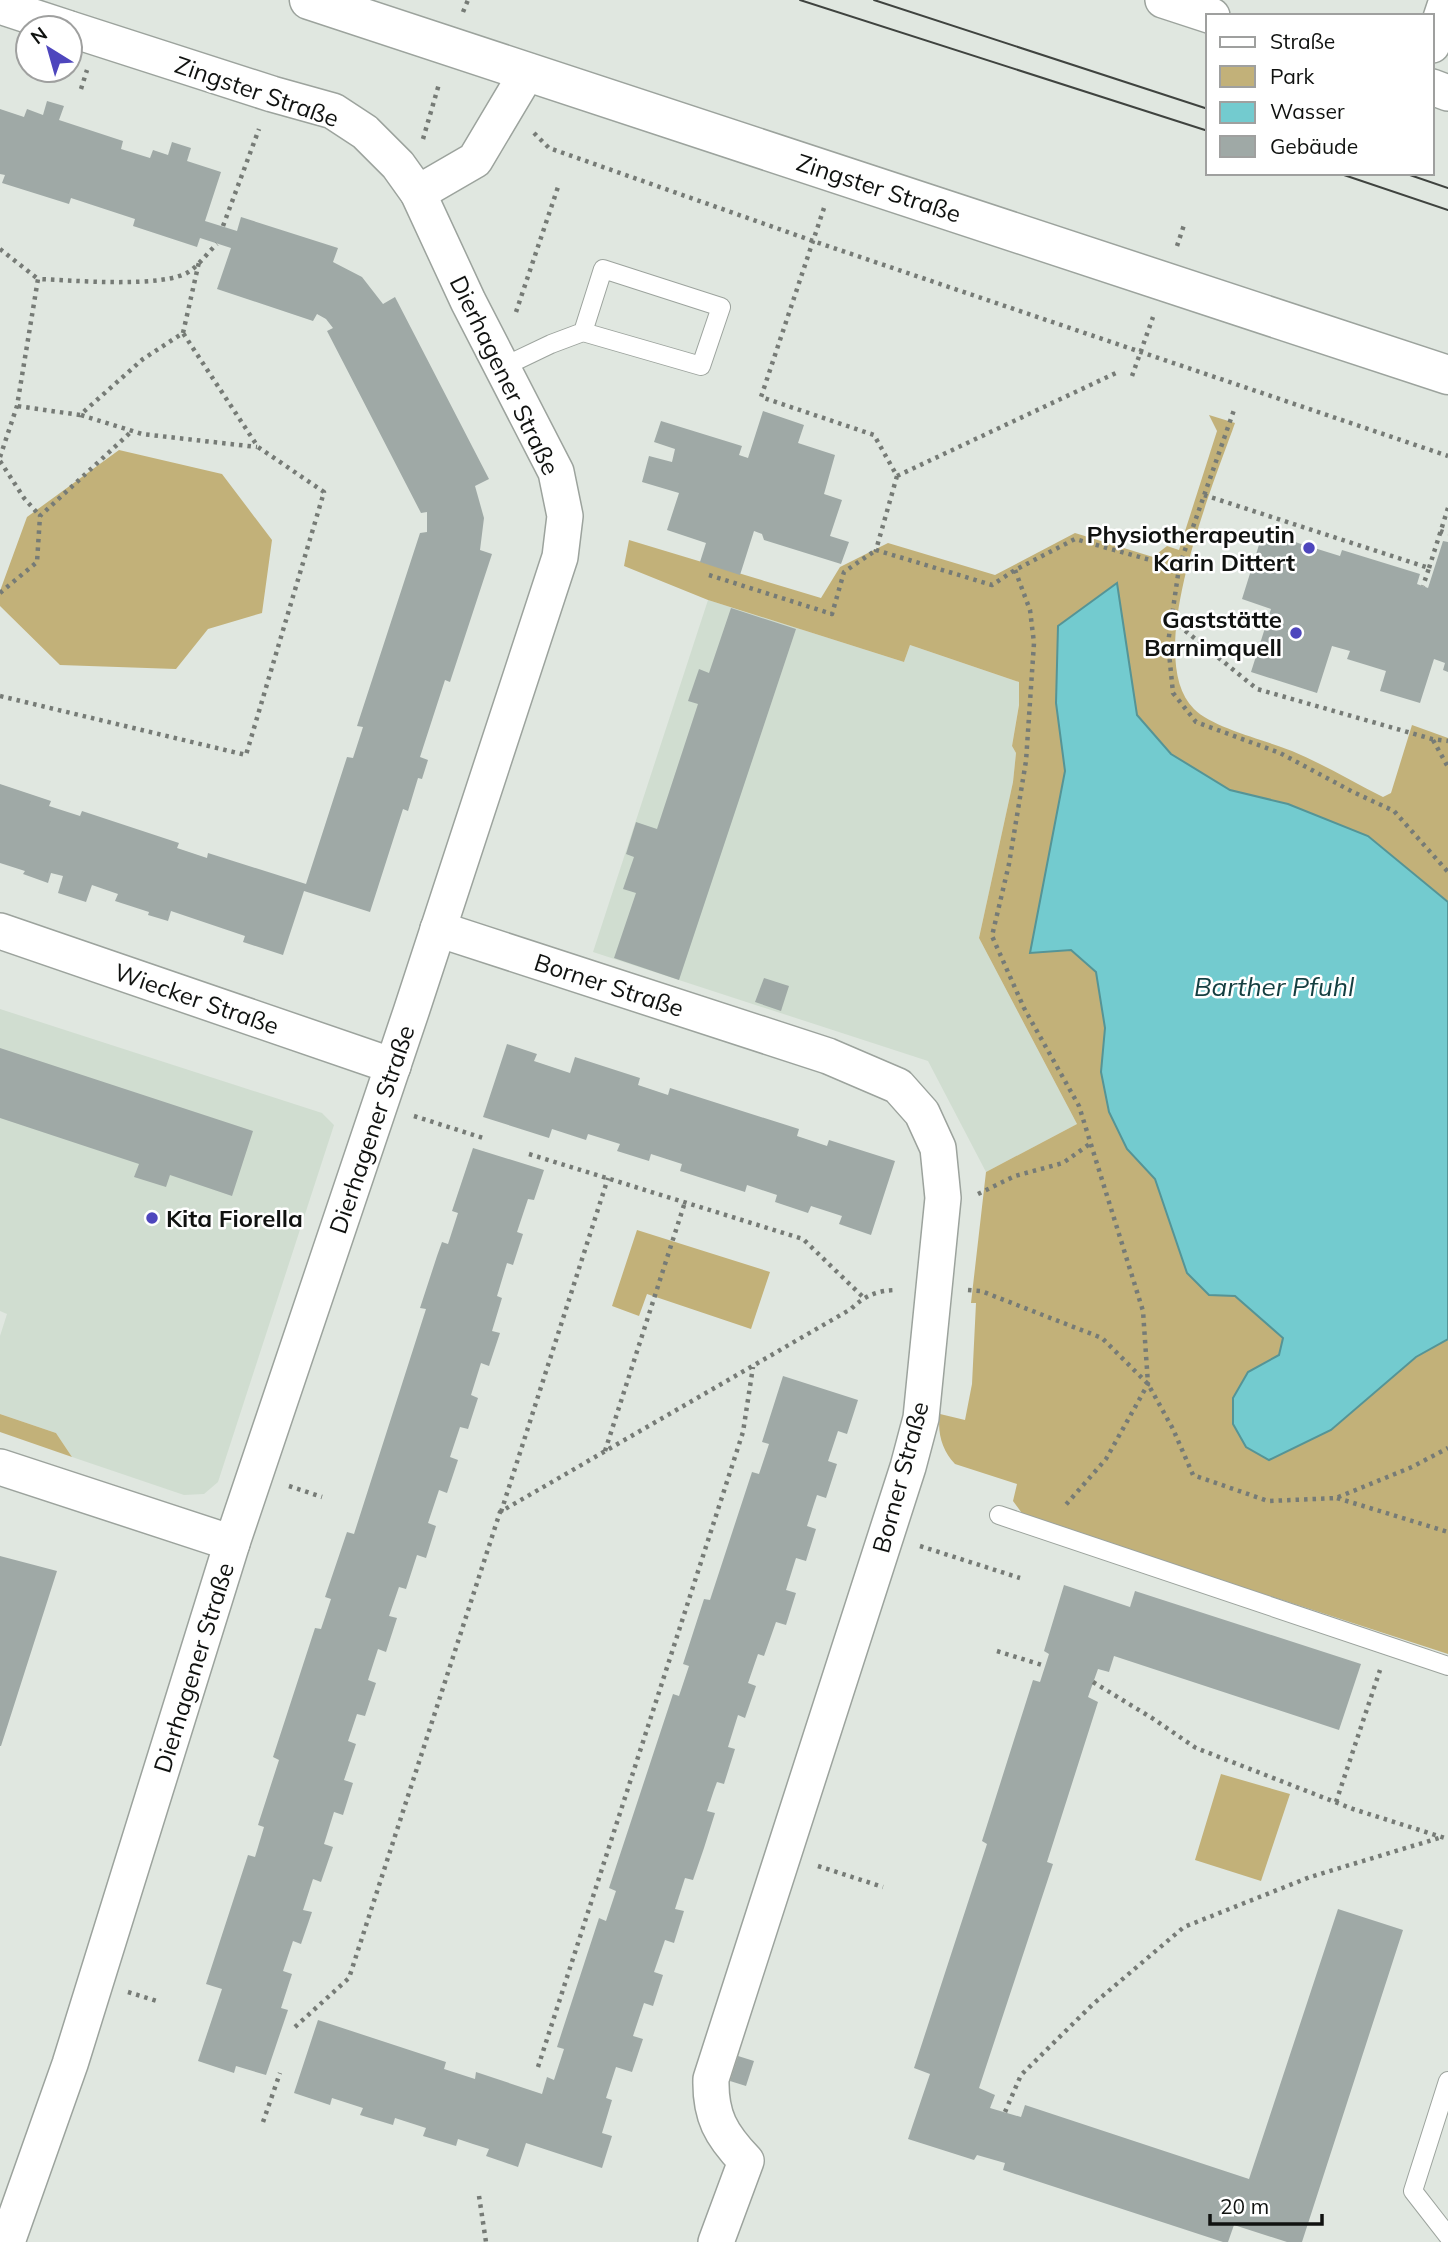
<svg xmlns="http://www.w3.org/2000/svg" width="1448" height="2242" font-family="Mulish,sans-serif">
  <rect width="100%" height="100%" fill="#e0e7e0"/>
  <path fill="#d0ddd0" d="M708,600L904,662L910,645L1019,682V704L1012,746L1016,753L1013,782L979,938L1077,1124L986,1172L928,1061L593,952Z
    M0,1009L322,1113L334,1125L218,1482L204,1494L184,1495L72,1457L56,1433L0,1414V1336L7,1314L0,1311Z"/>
  <path fill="#c2b179" d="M1209,415L1235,423C1214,483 1141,657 1194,709C1213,728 1265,740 1292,751C1323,764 1353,782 1383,797L1391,793L1412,725L1448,738V1654L1024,1516L1013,1501L1017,1484L955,1464C942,1450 937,1433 940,1414L965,1420L972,1384L976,1303H971L986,1172L1077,1124L979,938L1013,782L1016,753L1012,746L1019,705V682L910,645L904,662L708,600L624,566L629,540L821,598L840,567L888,543L995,575L1075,533L1153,557L1167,546L1179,550L1217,431Z
    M119,450L222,474L272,540L262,613L208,629L176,669L60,665L0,606V591L27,517Z
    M637,1230L770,1272L751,1329L647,1294L639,1316L612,1306Z
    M0,1414L56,1433L72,1457L0,1432Z
    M1221,1774L1290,1794L1261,1881L1195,1860Z"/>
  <path fill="#73cbcf" stroke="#559496" stroke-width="2" d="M1117,583L1137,715L1171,754L1230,790L1288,804L1368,836L1448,902V1339L1416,1357L1331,1430L1269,1460L1246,1447L1233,1424V1398L1248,1372L1279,1355L1283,1338L1235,1296L1209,1295L1187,1273L1155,1179L1127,1149L1109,1112L1101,1072L1105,1028L1096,972L1071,950L1030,953L1065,771L1056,703L1058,626Z"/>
  <path fill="#9fa9a6" d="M47,101L64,106L59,120L123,141L121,149L150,158L153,150L168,155L172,142L191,148L187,161L221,172L205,221L237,231L241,217L338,248L333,262L362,277L383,304L395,297L489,479L475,486L484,518L480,550L492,554L450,682L445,680L420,757L428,760L422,779L418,778L408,811L403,809L370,912L304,891L283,955L243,942L245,936L171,911L168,921L148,915L149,912L115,901L118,894L92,885L86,902L58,893L63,876L51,873L48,883L23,874L25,871L0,863V784L51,801L49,806L80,816L82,811L179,843L177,848L207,858L208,853L306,884L347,757L353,758L363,727L357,726L420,533L427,532V512L421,513L327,331L333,328L326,319L317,314L313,321L217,289L231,248L200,238L197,247L133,226L135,219L71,198L69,204L2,183L5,175L0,174V109L24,117L27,109L43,115Z
    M763,411L804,425L798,443L835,455L824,494L842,500L830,536L849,542L841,564L764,540L762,534L754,531L740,575L700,562L706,543L667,530L679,493L642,482L649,456L672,462L675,449L654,442L661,421L742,446L739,455L748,458Z
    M1263,532L1340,556L1342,550L1420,574L1417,584L1428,588L1443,541L1448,542V672L1443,670L1445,663L1434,659L1420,703L1380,691L1386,671L1347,659L1350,651L1332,646L1317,693L1251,672L1271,609L1242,599Z
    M731,608L796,629L679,980L614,958L636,893L623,889L634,857L626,854L636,822L657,829L698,704L688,701L699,669L709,673Z
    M764,978L789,986L781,1011L755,1002Z
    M507,1044L537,1054L534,1061L570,1073L575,1057L640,1078L638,1085L668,1095L670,1088L799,1129L797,1136L827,1146L829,1140L895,1161L871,1235L839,1224L842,1216L811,1206L808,1213L775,1202L777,1195L747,1185L745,1192L680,1171L682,1164L651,1154L649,1161L617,1151L620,1144L588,1134L586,1140L552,1129L549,1138L483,1117Z
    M0,1048L253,1131L232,1196L170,1175L166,1187L134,1177L139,1164L0,1118Z
    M473,1148L544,1170L534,1200L528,1199L517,1232L523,1234L513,1265L507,1263L497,1296L502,1298L492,1331L500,1333L489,1366L481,1363L471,1395L478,1398L468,1429L460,1427L450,1457L458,1460L447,1493L439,1490L428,1523L436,1526L426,1558L417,1555L406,1589L399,1587L389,1616L397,1618L386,1652L378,1649L368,1680L376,1683L365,1716L357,1714L348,1741L356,1744L344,1780L353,1783L343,1815L334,1812L324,1844L333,1847L321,1882L313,1879L303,1910L312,1912L301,1944L293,1941L283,1971L292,1974L281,2008L288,2010L266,2075L236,2066L234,2073L198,2061L222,1989L206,1984L248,1855L255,1857L264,1827L258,1825L279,1760L273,1757L315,1628L321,1629L331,1599L325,1597L347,1532L354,1534L426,1309L420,1308L437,1256L442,1242L448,1244L458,1213L452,1211Z
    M783,1376L858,1400L847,1434L838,1431L828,1461L837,1464L826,1498L817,1495L814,1504L807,1526L816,1529L806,1561L796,1558L786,1590L796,1593L786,1625L776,1622L764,1656L758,1654L748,1683L756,1686L745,1718L738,1715L728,1747L735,1749L724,1784L717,1782L714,1790L707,1811L715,1813L704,1848L693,1880L685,1878L675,1909L684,1911L674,1943L665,1940L654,1972L663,1975L653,2006L644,2003L633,2036L643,2039L632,2072L616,2067L606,2098L612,2100L602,2133L612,2136L602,2168L526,2143L518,2167L486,2156L489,2149L473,2144L458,2139L456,2146L423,2136L426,2128L395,2118L393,2125L360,2115L363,2108L332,2098L330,2105L294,2093L318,2020L446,2062L444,2069L475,2079L476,2072L542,2094L547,2077L554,2080L564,2049L557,2047L599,1918L606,1921L616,1891L609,1888L673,1694L679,1696L689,1666L683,1664L704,1599L710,1600L752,1472L759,1474L769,1444L762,1442Z
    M0,1556L57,1571L1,1746H0Z
    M1064,1585L1130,1607L1135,1591L1361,1664L1339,1730L1114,1656L1109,1672L1098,1669L1088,1697L1098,1702L1047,1862L1053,1864L979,2088L995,2095L990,2108L1021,2117L1025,2105L1249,2179L1338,1909L1403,1930L1302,2242H1287L1234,2225L1228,2242H1223L1003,2170L1005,2163L977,2155L974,2160L908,2139L930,2074L914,2068L987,1844L982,1841L1033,1680L1040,1682L1049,1654L1044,1651Z
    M738,2056L754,2061L746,2086L730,2081Z"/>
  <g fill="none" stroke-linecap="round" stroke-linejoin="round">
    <g stroke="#9ca39d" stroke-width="20">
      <path id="service" d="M503,367L551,344L583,332L701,366L721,307L603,269L583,332
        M999,1515L1448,1666
        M1448,2081L1413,2191L1448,2236"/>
    </g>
    <g stroke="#9ca39d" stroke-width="38">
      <g id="minor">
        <path d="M1163,0L1212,16"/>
        <path d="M0,6L67,28"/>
        <path d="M1432,45L1447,0"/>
        <path d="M1432,87L1448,93"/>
        <path d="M418,193L475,160L528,71"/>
        <path id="s1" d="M438,929L828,1056L898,1086L922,1113L938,1148L943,1198L921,1418L908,1467L711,2079C710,2116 721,2135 746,2161L716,2242"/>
        <path id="s2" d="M0,931L393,1066"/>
        <path d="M0,1467L232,1543"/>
        <path id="s3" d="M7,2242L70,2064L232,1543L411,1012L560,557L565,516L556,472L468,301L418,193L398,165L365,132L333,111L272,94L70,29"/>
      </g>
    </g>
    <g stroke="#9ca39d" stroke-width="41">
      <g id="tertiary">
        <path id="s4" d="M309,0L1448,375"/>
      </g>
    </g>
    <path stroke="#767b76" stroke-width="4.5" stroke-dasharray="3.5 5" stroke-linecap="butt" d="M463,12L468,0
      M81,89L87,70
      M534,133L549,148L813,241L1448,456
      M423,139L439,84
      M824,208L761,397L874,435L897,476L876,550L992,585L1015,570L1075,539L1179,568L1168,643L1173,693L1196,722L1280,753L1353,792L1394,811L1448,872
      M223,226L259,129
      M1177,246L1185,222
      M0,249L38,279
      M516,312L558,187
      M183,333L199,262
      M1132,376L1153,317
      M81,415L142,434L257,447
      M0,457L17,406L38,279C71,280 165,289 190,271C200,264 208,252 217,244
      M0,461L24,498L40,516
      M897,476L1118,372
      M1204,495L1429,568L1423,586
      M1440,531L1448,534
      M1179,567L1234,410
      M1429,568L1448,508
      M1015,570L1030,610L1034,643L1026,761L1009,864L992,936L1024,1008L1079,1106L1143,1311L1148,1384L1106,1459L1063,1508
      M709,575L832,614L844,572L876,550
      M0,593L37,562L40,516L132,431
      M1172,620L1257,689L1432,739L1448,741
      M0,696L246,755L324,492L258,447L183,333L143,359L80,415L17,406
      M1433,740L1448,767
      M414,1116L483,1138
      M529,1154L803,1239L863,1297
      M978,1194L1015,1176L1063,1163L1091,1143
      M968,1290L981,1291L1102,1338L1148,1384L1173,1429L1193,1475L1268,1501L1336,1498L1412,1467L1448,1448
      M605,1451L685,1202
      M289,1486L322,1497
      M1337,1498L1448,1532
      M501,1512L608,1178
      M920,1546L1020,1578
      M997,1651L1045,1666
      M1093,1682L1152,1718L1196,1748L1353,1809L1448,1839
      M1336,1802L1380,1670
      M818,1866L883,1887
      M128,1992L157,2001
      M295,2027L349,1978L500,1512L851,1309C864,1296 878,1290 897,1290
      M538,2067L743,1432L753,1367
      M1005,2112L1021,2075L1092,2005L1184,1927L1310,1877L1439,1838
      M263,2122L280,2073
      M479,2196L486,2242"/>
    <use href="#service" stroke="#fff" stroke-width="18"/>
    <use href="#minor" stroke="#fff" stroke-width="35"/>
    <use href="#tertiary" stroke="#fff" stroke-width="38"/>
    <path stroke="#3f433f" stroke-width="2" d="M800,0L1208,131
      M874,0L1208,109
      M1338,173L1448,210
      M1404,173L1448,188"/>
  </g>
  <g fill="#4e46bd" stroke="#fff" stroke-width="2.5">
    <circle cx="1309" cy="548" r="7"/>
    <circle cx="1296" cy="633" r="7"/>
    <circle cx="152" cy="1218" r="7"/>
  </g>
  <g text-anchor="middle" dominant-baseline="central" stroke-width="5" stroke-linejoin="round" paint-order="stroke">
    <g font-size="24" fill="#101210" stroke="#fff">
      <text transform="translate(257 91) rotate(19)">Zingster Straße</text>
      <text stroke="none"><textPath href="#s4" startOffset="600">Zingster Straße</textPath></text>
      <text transform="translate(505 375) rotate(64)">Dierhagener Straße</text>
      <text stroke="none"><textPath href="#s1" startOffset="180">Borner Straße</textPath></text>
      <text stroke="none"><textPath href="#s2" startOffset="208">Wiecker Straße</textPath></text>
      <text stroke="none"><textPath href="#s3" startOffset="1171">Dierhagener Straße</textPath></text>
      <text transform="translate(900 1477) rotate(-75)">Borner Straße</text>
      <text stroke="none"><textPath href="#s3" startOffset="604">Dierhagener Straße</textPath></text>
    </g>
    <g font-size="24" font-weight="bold" fill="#101210" stroke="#fff" text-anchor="end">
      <text x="1295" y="534">Physiotherapeutin<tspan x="1295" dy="28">Karin Dittert</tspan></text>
      <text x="1282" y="619">Gaststätte<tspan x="1282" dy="28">Barnimquell</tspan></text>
      <text x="166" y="1218" text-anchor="start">Kita Fiorella</text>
    </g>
    <g font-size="26" font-style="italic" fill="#143e40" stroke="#fff">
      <text x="1274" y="986">Barther Pfuhl</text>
    </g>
  </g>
  <rect x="1206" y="14" width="228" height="161" fill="#ffffff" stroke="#9fa09f" stroke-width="2"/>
  <rect x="1220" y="37" width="35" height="10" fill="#ffffff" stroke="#9fa09f" stroke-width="2"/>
  <text x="1270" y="49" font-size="21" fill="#101210">Straße</text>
  <rect x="1220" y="66" width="35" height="21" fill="#c2b179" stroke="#9fa09f" stroke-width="2"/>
  <text x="1270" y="84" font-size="21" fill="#101210">Park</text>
  <rect x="1220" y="102" width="35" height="21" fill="#73cbcf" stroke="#9fa09f" stroke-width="2"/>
  <text x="1270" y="119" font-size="21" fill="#101210">Wasser</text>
  <rect x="1220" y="136" width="35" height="21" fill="#9fa9a6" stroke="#9fa09f" stroke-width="2"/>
  <text x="1270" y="154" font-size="21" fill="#101210">Gebäude</text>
  <g transform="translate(49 49) rotate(323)"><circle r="33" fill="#ffffff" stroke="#9fa09f" stroke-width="2"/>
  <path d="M0-5L12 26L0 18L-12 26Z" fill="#4e46bd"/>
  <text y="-10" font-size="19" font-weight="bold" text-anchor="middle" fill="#101210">N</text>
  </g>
  <path d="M1210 2214v10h112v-10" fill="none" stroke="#101210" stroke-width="3.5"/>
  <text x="1220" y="2214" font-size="21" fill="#101210" stroke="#ffffff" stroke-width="5" paint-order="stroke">20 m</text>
</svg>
